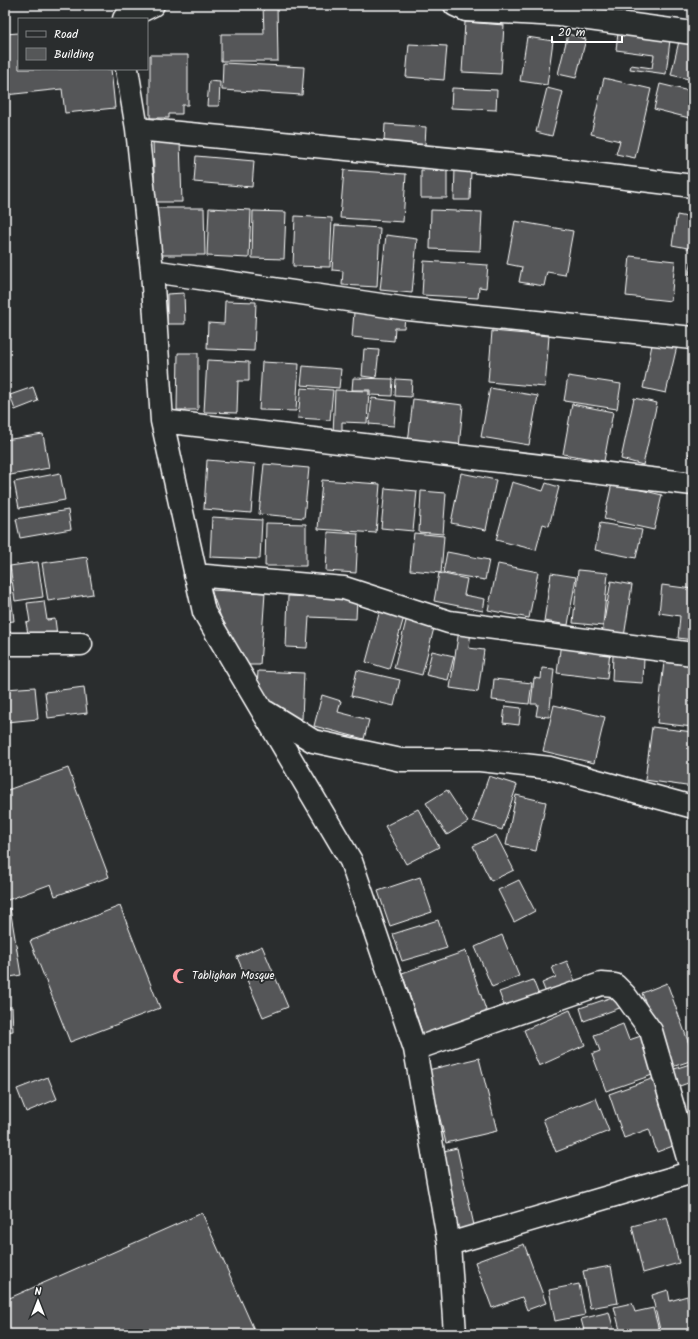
<svg xmlns="http://www.w3.org/2000/svg" width="698" height="1339" font-family="Kalam,sans-serif">
  <rect width="100%" height="100%" fill="#2a2d2e"/>
  <filter id="ink" filterUnits="userSpaceOnUse"><feTurbulence type="fractalNoise" baseFrequency=".025" numOctaves="2"/><feDisplacementMap in="SourceGraphic" scale="8" xChannelSelector="R" yChannelSelector="G"/><feConvolveMatrix kernelMatrix="1 2 1 2 8 2 1 2 1" color-interpolation-filters="sRGB"/></filter>
  <g filter="url(#ink)">
    <path fill="#555758" stroke="#fff" d="M263,5H277L278,61H221V34H264Z
      M465,22L504,25L501,74L462,72Z
      M19,33V69H111L115,108L65,113L62,89L5,95V34Z
      M618,33L670,40L666,74L630,69L631,65L652,68L654,55L616,50Z
      M568,34L586,39L576,78L558,74Z
      M527,37L553,41L547,85L520,81Z
      M679,41L693,44V80L671,75Z
      M409,44L447,46L444,80L406,77Z
      M150,55H188V105H182V114H169V118H150Z
      M223,63L304,67L302,95L222,90Z
      M604,78L651,89L635,158L616,154L620,141L591,134Z
      M209,81L220,82L219,106H207Z
      M660,84L693,92V119L654,109Z
      M452,88L497,90L496,110L451,108Z
      M547,88L563,92L552,136L536,132Z
      M385,124L426,127L425,145L384,142Z
      M180,141L182,202H155L153,142Z
      M196,156L254,161L252,187L194,182Z
      M455,168L471,169L470,200H454Z
      M344,170L406,174L403,222L340,218Z
      M421,170L447,171V198H421Z
      M155,208H204L205,255H156Z
      M209,208L251,210L249,258L207,256Z
      M431,210L482,212L480,251L430,249Z
      M253,211L286,212L284,259L252,258Z
      M677,215L693,218V249L672,245Z
      M295,216L332,218L330,267L293,266Z
      M515,221L573,231L565,275L547,272L544,286L519,282L522,267L507,264Z
      M335,225L380,228L377,287L342,285L343,271L332,270Z
      M386,235L417,239L412,293L380,290Z
      M693,255V275L689,274Z
      M630,256L675,261L671,301L626,296Z
      M424,261L488,265L486,288L479,287L478,298L422,295Z
      M184,293L185,324H167V294Z
      M225,301L256,302L254,351L207,349L208,323L224,324Z
      M354,312L405,316L404,328H395L394,341L352,337Z
      M492,331L549,336L545,387L488,382Z
      M653,340L677,346L666,393L643,388Z
      M364,349L379,350L376,378L362,376Z
      M178,353H198V410H177Z
      M207,360L249,362V381H238L237,413L204,412Z
      M262,362L299,364L296,411L259,410Z
      M303,366L341,369L339,388L301,385Z
      M568,376L621,384L617,409L564,401Z
      M353,378L393,379L392,396L370,395V390H352Z
      M396,379L412,380L411,397L395,396Z
      M33,387L38,401L15,410L10,395Z
      M301,388L333,390L330,420L298,418Z
      M490,388L538,396L529,445L481,437Z
      M335,390L369,391L367,423L342,422V434H333Z
      M372,398L396,401L394,426L369,424Z
      M634,398L657,403L643,465L621,459Z
      M413,399L463,405L459,448L408,443Z
      M572,404L613,412L604,461L563,454Z
      M43,434L49,468L5,476V440Z
      M693,445V458L688,456Z
      M207,460L255,464L251,513L204,509Z
      M264,464L309,468L304,518L259,514Z
      M60,473L65,500L19,508L14,482Z
      M461,473L496,480L486,530L451,523Z
      M322,480L380,484L376,533L318,529Z
      M512,482L543,491L546,483L559,487L549,526L543,524L536,550L496,540Z
      M612,483L662,495L654,530L604,519Z
      M5,487L10,488L5,522Z
      M385,488L417,491L413,531L381,528Z
      M421,491L446,493L443,534L419,532Z
      M68,510L71,529L20,538L16,519Z
      M212,517L262,520L260,559L210,557Z
      M266,523L306,524V566H265Z
      M600,523L642,530L636,558L595,550Z
      M328,532L358,534L356,573L326,571Z
      M414,533L444,536L441,573L410,570Z
      M447,552L489,560L485,580L443,573Z
      M87,557L93,594L48,601L42,563Z
      M38,562L43,597L15,601L10,566Z
      M498,564L538,572L529,618L488,610Z
      M5,568H8L14,621L5,622Z
      M578,570L608,573L603,626L573,623Z
      M439,573L467,579L464,595L485,599L483,611L434,601Z
      M551,573L576,577L568,625L544,621Z
      M611,581L632,585L624,637L602,633Z
      M662,585L693,589V640L678,638L680,616L659,613Z
      M211,590L265,593L260,665H249L227,634Z
      M288,596L357,599L356,619L309,617L307,648L286,647Z
      M44,601L47,620L55,619L57,635L29,639L26,623L30,622L27,603Z
      M380,610L404,617L389,669L366,662Z
      M407,617L435,624L422,675L394,668Z
      M459,630L471,631L469,648L484,650L478,692L450,688Z
      M561,642L610,651L607,679L557,673Z
      M432,651L454,656L448,680L426,675Z
      M613,655L644,657L643,683L612,681Z
      M664,662L693,665V727L657,723Z
      M542,668L554,669L549,717L536,716L538,704H531L534,678L541,679Z
      M357,670L400,680L394,706L351,696Z
      M258,671L304,673L302,719L277,717L257,688Z
      M494,679L532,683L529,704L492,700Z
      M35,687L38,719L7,722L5,689Z
      M84,687L87,713L48,718L45,692Z
      M322,695L341,701L338,712L369,720L364,739L314,726Z
      M554,705L605,717L594,763L543,751Z
      M505,706L521,708L519,725L503,723Z
      M652,727L693,732V787L645,780Z
      M68,768L109,877L55,896L51,884L5,901V791Z
      M489,776L517,785L502,830L473,821Z
      M447,790L468,822L447,835L426,803Z
      M516,795L546,802L536,851L506,845Z
      M418,809L439,847L406,864L385,826Z
      M496,835L514,870L491,881L473,846Z
      M420,877L432,912L390,926L378,891Z
      M519,880L535,911L514,922L498,890Z
      M120,906L160,1008L70,1042L30,941Z
      M10,908L21,975L5,978V909Z
      M438,920L447,948L402,961L393,934Z
      M502,935L519,976L492,987L475,947Z
      M262,946L288,1007L263,1017L237,957Z
      M466,951L489,1019L425,1041L402,973Z
      M567,961L577,986L548,998L542,983L556,977L552,967Z
      M533,980L540,998L506,1011L499,992Z
      M667,983L693,1055V1060L669,1068L642,993Z
      M621,994L625,1006L584,1021L580,1008Z
      M5,1007H12L13,1031L5,1032Z
      M570,1010L585,1045L539,1066L524,1030Z
      M623,1024L629,1040L647,1034L661,1072L606,1091L592,1054L600,1051L594,1035Z
      M479,1058L497,1131L446,1143L428,1070Z
      M693,1063V1088L691,1082L674,1088L668,1071Z
      M48,1077L57,1099L26,1112L17,1089Z
      M657,1077L681,1143L657,1152L649,1129L624,1138L609,1094Z
      M596,1098L609,1131L556,1152L543,1119Z
      M457,1148L475,1230L457,1234L439,1152Z
      M202,1213L256,1334H5V1300Z
      M667,1217L679,1263L643,1273L632,1226Z
      M524,1244L546,1303L527,1310L522,1297L492,1308L475,1262Z
      M611,1266L618,1303L590,1308L583,1271Z
      M693,1279V1312L687,1281Z
      M579,1284L585,1315L555,1321L549,1290Z
      M668,1290L670,1301L687,1296L693,1319V1333L661,1334L652,1295Z
      M632,1303L635,1312L653,1308L660,1334H621L614,1307Z
      M609,1312L615,1334H585L581,1319Z"/>
    <g fill="none" stroke-linecap="round" stroke-linejoin="round">
      <g stroke="#fff" stroke-width="25">
        <path id="minor" d="M455,5L466,10L559,15L693,33
          M124,19L153,5
          M127,69L137,129L152,271L162,421L204,612L351,861L415,1049L449,1244L455,1334
          M137,129L534,167L693,186
          M152,271L408,309L693,338
          M162,421L693,484
          M195,575L344,588L449,622L693,654
          M5,644H81
          M266,712L313,741L401,760H480L550,768L693,807
          M415,1049L601,984L615,985L625,995L651,1031L692,1172
          M449,1244L693,1172"/>
      </g>
      <use href="#minor" stroke="#2a2d2e" stroke-width="22"/>
    </g>
  </g>
  <defs>
    <g id="mosque-bare" transform="scale(1.2)"><path d="M3.5-4.9A6 6 0 1 0 3.5 4.9A5 5 0 1 1 3.5-4.9Z" fill="#ff9aa2" stroke="#2a2d2e" stroke-width="2.5" paint-order="stroke"/></g>
  </defs>
  <g fill-rule="evenodd">
    <use href="#mosque-bare" x="180" y="976"/>
  </g>
  <g text-anchor="middle" dominant-baseline="central" stroke-width="4" stroke-linejoin="round" paint-order="stroke">
    <g font-size="11" fill="#fff" stroke="#2a2d2e" text-anchor="start">
      <text x="192" y="976">Tablighan Mosque</text>
    </g>
  </g>
  <rect width="698" height="1339" fill="none" stroke="#2a2d2e" stroke-width="20"/>
  <rect x="10" y="10" width="678" height="1319" fill="none" stroke="#fff" stroke-width="1.5" filter="url(#ink)"/>
  <rect x="18" y="18" width="130" height="52" fill="#2a2d2e" stroke="#7f8182"/>
  <rect x="26" y="31" width="20" height="6" fill="#2a2d2e" stroke="#7f8182"/>
  <text x="54" y="38" font-size="12" fill="#ffffff">Road</text>
  <rect x="26" y="48" width="20" height="12" fill="#555758" stroke="#7f8182"/>
  <text x="54" y="58" font-size="12" fill="#ffffff">Building</text>
  <g transform="translate(38 1301)" stroke="#2a2d2e" stroke-width="3" paint-order="stroke">
  <path d="M0-3L7 15L0 10L-7 15Z" fill="#ffffff"/>
  <text y="-6" font-size="11" font-weight="bold" text-anchor="middle" fill="#ffffff">N</text>
  </g>
  <path d="M552 36v6h70v-6" fill="none" stroke="#ffffff" stroke-width="2"/>
  <text x="558" y="36" font-size="12" fill="#ffffff" stroke="#2a2d2e" stroke-width="3" paint-order="stroke">20 m</text>
</svg>
